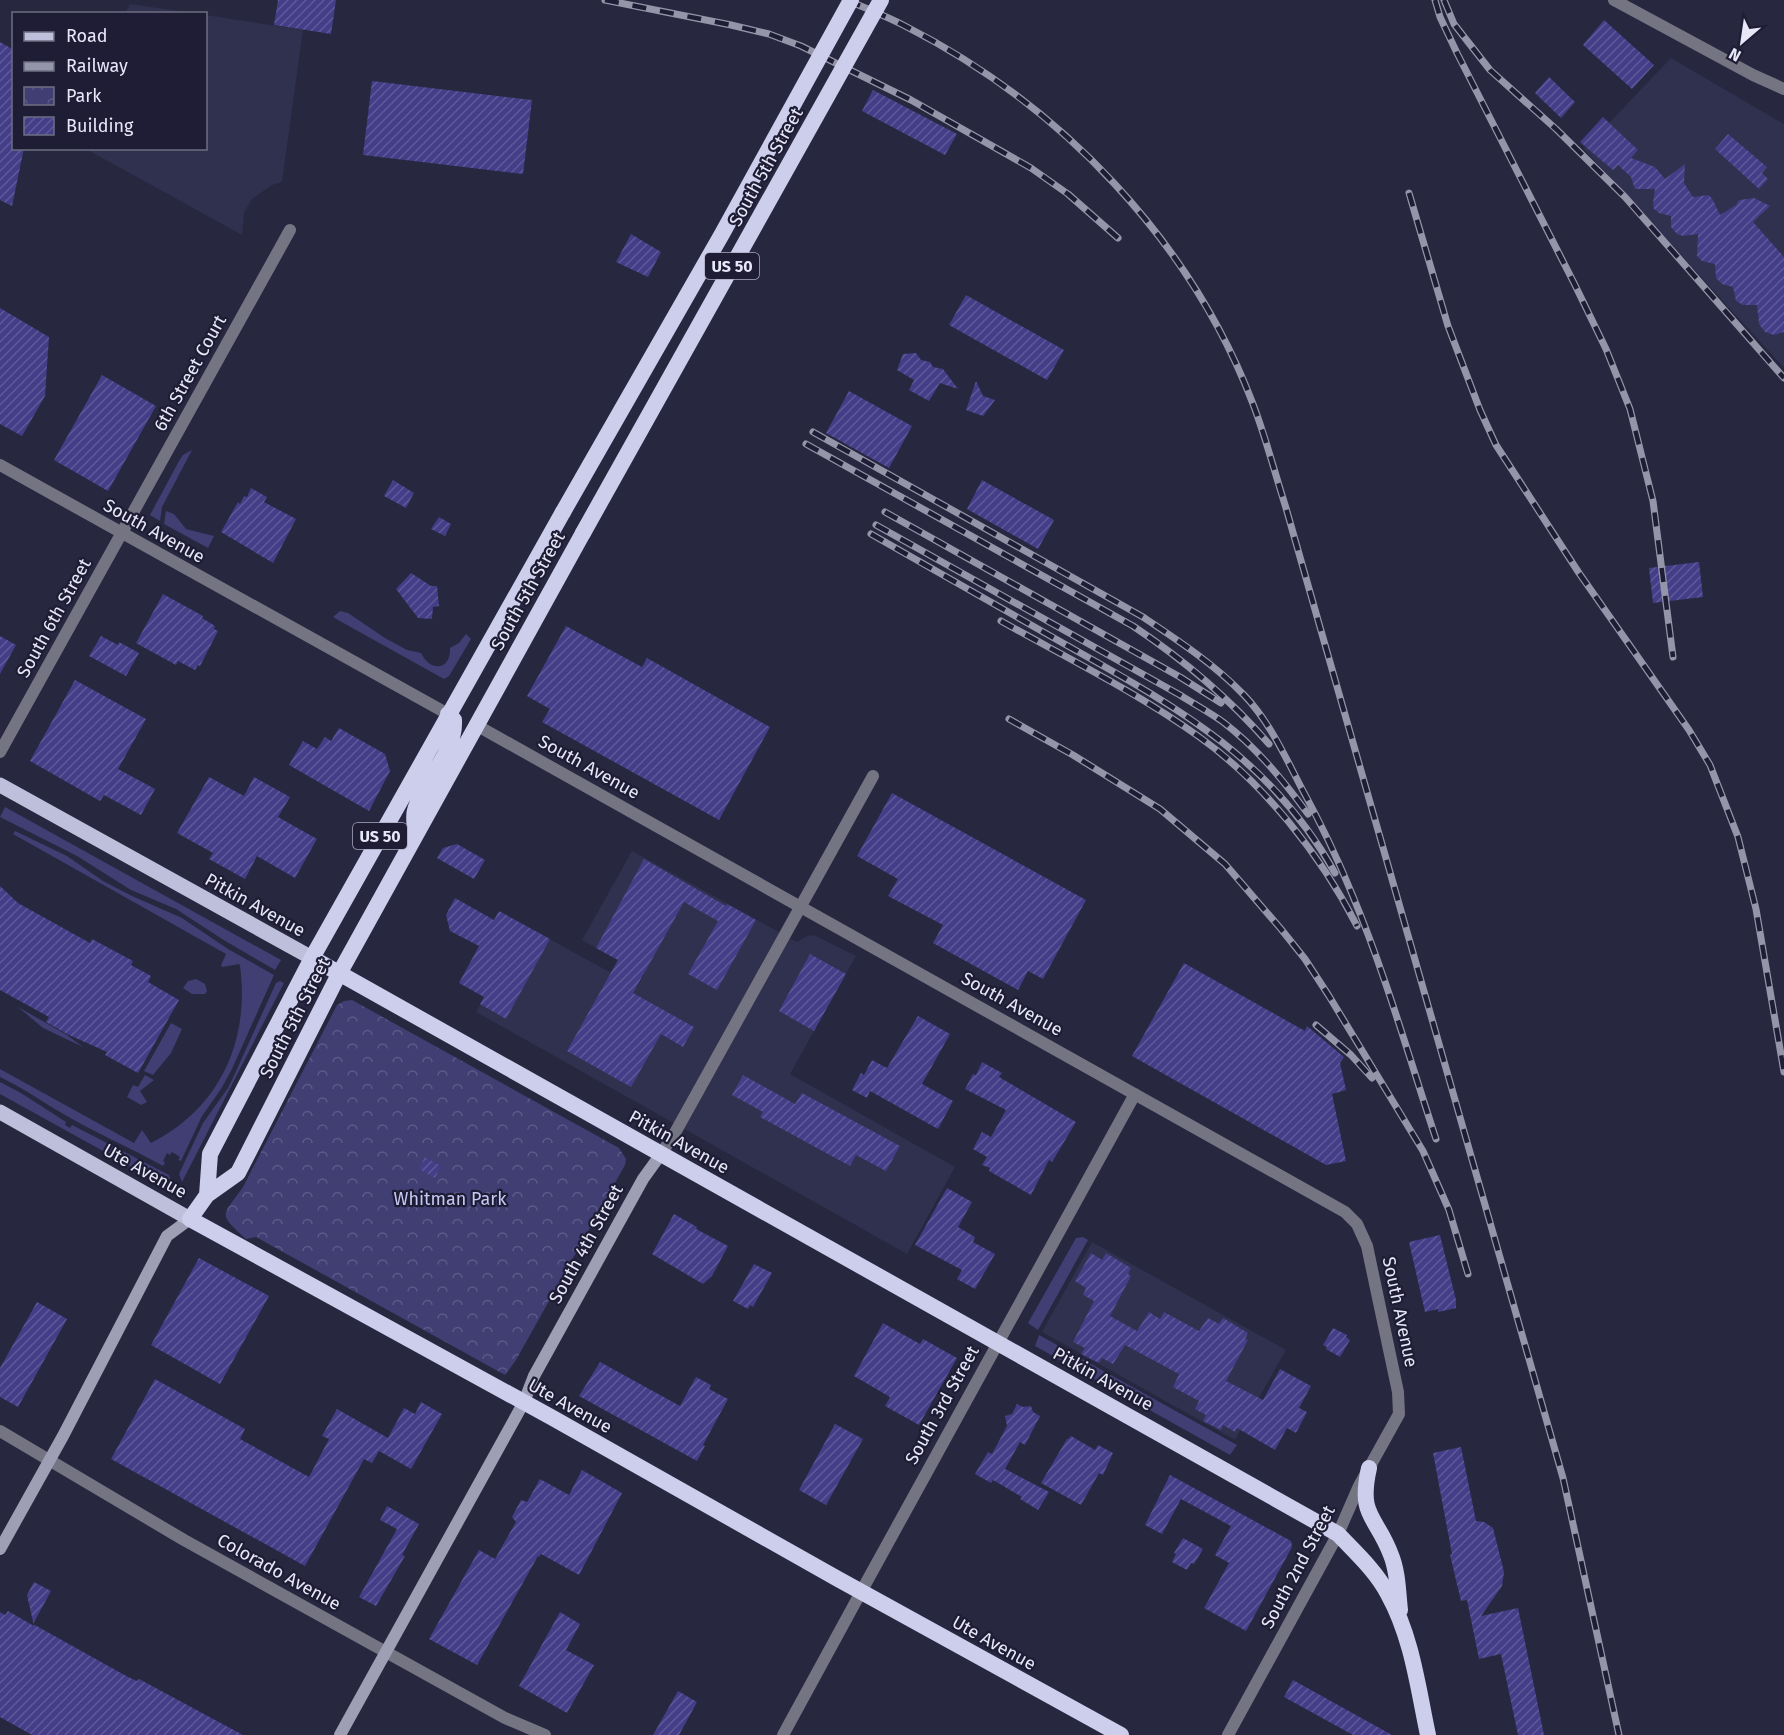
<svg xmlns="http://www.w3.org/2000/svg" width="1784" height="1735" font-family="'Fira Sans',sans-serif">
  <defs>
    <pattern id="park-crowns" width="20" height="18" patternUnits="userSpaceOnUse" patternTransform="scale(1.5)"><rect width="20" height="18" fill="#403e73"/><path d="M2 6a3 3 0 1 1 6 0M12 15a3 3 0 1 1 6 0" fill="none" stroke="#5c5a88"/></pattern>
    <pattern id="building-hatch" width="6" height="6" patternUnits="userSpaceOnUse" patternTransform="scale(1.5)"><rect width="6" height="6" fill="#443d87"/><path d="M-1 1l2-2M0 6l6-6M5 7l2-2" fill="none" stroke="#5f5999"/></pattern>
  </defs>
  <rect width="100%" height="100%" fill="#272740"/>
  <path fill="#30304f" d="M130,4L193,13H125Z
    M206,15L303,30L282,182L272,185L252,199L244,213L242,235L86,149L206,148Z
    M1671,58L1784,124V368L1584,149Z
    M632,851L797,942L807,936L814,935L856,956L790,1074L955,1167L907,1254L476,1012L524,925L637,987L644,975L582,940Z
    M1092,1242L1286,1350L1235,1440L1042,1332Z"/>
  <path fill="#403e73" d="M192,450L162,507L160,521L150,515L179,461L183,455Z
    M166,511L174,514L186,529L214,536L208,548L164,524Z
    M340,611L348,613L385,638L407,650L421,653C430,672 451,671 450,648L459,643L466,634L471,639L449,676L444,679L338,620L333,617Z
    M5,807L281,960L275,970L222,939L176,909L131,890L77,856L0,817Z
    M15,831L67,856L103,881L132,896L182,918L228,949L274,975L232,1069L221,1089L202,1116L181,1161L178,1160L180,1157L172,1152L170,1155L167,1153L163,1161L165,1163L163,1166C129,1147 93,1132 60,1112C40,1100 21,1087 0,1077V1069L134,1143L142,1130L151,1143C220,1108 250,1041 240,966L239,964L222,967L221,965L226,954L13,834Z
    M196,979L205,984L207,991L205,994H192L183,988L188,981Z
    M280,981L284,983L182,1182L179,1174L203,1123L228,1088L237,1069L276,983Z
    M18,1007L67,1035L83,1047L43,1028Z
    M171,1023L182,1029L171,1053L153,1075L144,1071Z
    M145,1075L154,1080L140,1091L147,1102L141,1105L127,1097L133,1085L138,1087Z
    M0,1082L21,1093L66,1122L65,1125L70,1128L72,1125L169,1175L171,1181L168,1187L0,1094Z
    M1083,1237L1088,1240L1038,1330L1028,1323L1076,1238Z
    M1039,1335L1237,1445L1230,1455L1035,1346Z"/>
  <path fill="url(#park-crowns)" d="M352,1000L619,1148L626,1159L625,1165L516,1360L505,1375L256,1237L246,1239C216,1212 223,1216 243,1187L337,1005L344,1001Z"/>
  <path fill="url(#building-hatch)" d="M278,0H336L331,34L274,25Z
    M1604,20L1654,65L1632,89L1583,45Z
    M0,42L14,50V148H24L12,206L0,200Z
    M1549,77L1575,102L1561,118L1535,93Z
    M372,81L532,100L523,174L363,155Z
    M873,90L957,134L945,155L862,111Z
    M1603,117L1638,150L1631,158L1655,167L1665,179L1685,164L1684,183L1693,197L1709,195L1713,200L1720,215L1736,205L1739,200L1754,198L1770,206L1753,222L1784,257V332L1774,335L1765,332L1759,324L1757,305H1743L1736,301L1733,287L1722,284L1716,278L1715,264L1702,261L1697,256L1698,234L1683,236L1677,234L1671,227V216L1659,213L1654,209L1653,203L1655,189H1635L1631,177L1618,165L1613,170L1580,142Z
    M1728,134L1767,167L1762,173L1768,179L1759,189L1715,149Z
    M631,234L661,252L648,277L616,262Z
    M966,295L1064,350L1047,380L949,325Z
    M0,308L49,337L45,396L22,436L0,424Z
    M916,353L921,360L930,362L933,367L943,369L958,389L940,383L929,401L909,390L914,380L897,370L903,354Z
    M102,375L156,406L108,491L54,460Z
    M976,381L983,396L995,400L983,416L966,410Z
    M849,391L912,426L889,468L826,433Z
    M393,480L414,493L406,508L384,496Z
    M982,480L1054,520L1038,549L967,509Z
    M251,488L267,497L264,502L296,519L273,563L221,532L238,502L240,504L244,496L247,497Z
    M439,517L451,524L445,536L431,529Z
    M1699,562L1703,597L1653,603L1649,568Z
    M411,573L431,586H437L439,606L433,607L432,619L418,618L396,589Z
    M163,594L203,616L202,618L215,626L214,629L218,631L200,666L198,665L195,670L178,661L176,665L136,643Z
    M566,626L642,667L647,658L770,727L719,820L542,722L550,709L527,696Z
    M0,636L16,645L0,674Z
    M101,636L118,645L119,642L139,653L126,676L89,656Z
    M75,680L146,719L118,769L155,789L141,815L104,795L100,801L30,761Z
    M339,728L385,754L390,771L369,811L289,765L303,741L317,749L325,737L331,741Z
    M209,777L244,796L254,777L290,797L278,817L317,839L295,878L257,856L245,879L209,859L213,853L177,833Z
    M892,793L1086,900L1043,979L1028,971L1018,990L933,943L943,925L888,896L898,879L857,856Z
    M457,844L485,860L474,879L437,858L443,848Z
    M644,859L726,906L727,904L756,920L717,990L688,974L718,921L684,902L633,993L694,1027L683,1047L661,1034L631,1087L567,1051L618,960L596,948Z
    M0,886L18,903L90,943L92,939L133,961L131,965L151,976L148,982L179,1000L138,1073L105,1055L107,1052L67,1034L46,1022L49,1017L0,990Z
    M455,898L494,920L499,911L550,939L506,1019L480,1004L484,997L459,983L479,946L450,931L446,915Z
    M810,954L846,974L814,1031L779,1011Z
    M1184,963L1305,1031L1307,1026L1344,1057L1340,1063L1346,1090L1332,1094L1346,1161L1326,1165L1132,1056Z
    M918,1016L950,1034L922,1084L953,1101L938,1129L870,1091L867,1098L852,1090L861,1073L864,1075L872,1060L887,1068Z
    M982,1062L1002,1073L999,1077L1076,1122L1052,1162L1049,1160L1031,1195L989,1171L990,1168L982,1165L987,1157L973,1149L982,1132L991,1137L1006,1110L965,1089L973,1074L976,1075Z
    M743,1075L795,1104L802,1093L900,1146L886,1171L856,1155L850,1166L760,1117L763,1112L732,1095Z
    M425,1157L441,1166L435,1178L419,1169Z
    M947,1188L972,1202L958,1227L975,1237L973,1242L995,1254L975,1289L957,1279L962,1270L915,1245Z
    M674,1214L697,1227L696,1229L728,1246L712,1276L703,1284L652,1254Z
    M1440,1235L1456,1300V1308L1438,1312V1309L1425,1312L1409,1242Z
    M1091,1253L1102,1260L1106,1253L1131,1268L1128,1274L1131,1276L1110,1316L1137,1331L1149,1312L1160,1319L1164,1312L1199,1331L1208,1318L1219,1324L1223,1318L1248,1333L1245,1339L1248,1340L1226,1381L1263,1400L1280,1369L1311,1386L1299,1408L1307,1412L1296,1433L1287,1428L1275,1450L1237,1428L1235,1432L1223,1425L1221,1430L1203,1421L1206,1415L1195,1409L1199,1401L1173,1387L1179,1374L1125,1345L1113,1364L1102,1358L1099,1363L1081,1354L1085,1348L1073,1342L1094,1301L1083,1295L1086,1288L1075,1281Z
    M199,1258L269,1296L220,1384L151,1345Z
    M754,1264L772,1273L753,1307L750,1305L748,1309L733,1301Z
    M37,1302L67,1319L18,1407L0,1397V1368Z
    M883,1323L920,1344L923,1339L957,1358L919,1425L885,1406L890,1397L854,1376Z
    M1333,1328L1347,1335L1346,1337L1350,1340L1340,1357L1326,1349L1327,1347L1323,1345Z
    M600,1362L680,1406L696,1377L711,1385L709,1389L728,1399L703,1445L705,1446L697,1461L579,1396Z
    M155,1379L245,1429L240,1439L309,1477L329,1439L322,1436L337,1409L388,1438L404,1408L415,1414L421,1402L442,1414L411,1469L379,1451L372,1463L364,1459L305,1566L111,1459Z
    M1017,1404L1023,1407L1031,1406L1033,1412L1040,1416L1025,1445L1020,1442L1005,1469L1049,1492L1038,1510L1020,1499L1022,1497L993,1480L991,1483L975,1474L988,1452L992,1454L1007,1426L1005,1416L1012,1414Z
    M835,1424L863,1439L826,1505L799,1490Z
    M1071,1436L1095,1450L1098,1445L1113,1453L1103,1475L1099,1473L1081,1505L1041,1483L1067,1439H1068Z
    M1461,1447L1476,1521L1484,1522L1493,1528L1504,1572L1502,1586L1481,1616L1518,1608L1544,1735H1518L1501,1654L1479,1659L1467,1600L1461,1601L1450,1555L1452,1554L1433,1453Z
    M582,1470L622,1493L579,1575L541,1554L539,1557L538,1556L477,1665L429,1639L479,1550L495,1559L516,1522L512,1517L521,1500L527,1502L540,1479L569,1495Z
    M1170,1475L1291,1541L1292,1547L1246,1631L1204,1608L1229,1563L1215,1555L1231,1526L1181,1499L1162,1534L1145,1525Z
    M387,1506L419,1524L402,1555L405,1556L376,1606L359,1597L397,1529L380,1520Z
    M1183,1538L1203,1549L1194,1564L1191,1563L1187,1570L1172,1562L1176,1554L1174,1553Z
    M34,1582L51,1591L33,1624L128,1677L137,1681L139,1679L243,1735H32L0,1717V1612L5,1615L8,1611L34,1626L27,1595Z
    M560,1612L580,1624L566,1650L594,1665L567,1713L519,1686Z
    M1293,1680L1392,1735H1353L1284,1697Z
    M678,1691L697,1702L679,1735H653Z"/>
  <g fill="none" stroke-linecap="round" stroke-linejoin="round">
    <path stroke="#747482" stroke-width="12" d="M1614,0L1753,75L1784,89
      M0,465L448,714
      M476,725L1345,1212L1357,1224L1367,1246L1398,1392L1399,1414L1359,1486L1338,1534L1228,1735
      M0,752L290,230
      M661,1154L676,1131L873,776
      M0,1431L184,1540L505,1718L545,1735
      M861,1592L1135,1094"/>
    <path stroke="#747482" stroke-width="12" d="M783,1735L861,1592"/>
    <path stroke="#9e9eb4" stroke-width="12" d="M0,1549L63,1436L167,1236L190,1219
      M340,1735L524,1402L534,1376L643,1179L661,1154"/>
    <path stroke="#bebfdb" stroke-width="15" d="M0,785L312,958
      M0,1112L190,1219"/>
    <path stroke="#ccceec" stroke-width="16" d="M583,533L339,974L238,1173L207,1195L190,1219L551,1417L838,1579L1121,1735
      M415,833C415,826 413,816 415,810C424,779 456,753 454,720L448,714
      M312,958L1338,1534C1356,1553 1376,1571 1388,1594C1412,1637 1418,1688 1428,1735
      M207,1195L210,1154L312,958L563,512
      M1369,1468C1358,1517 1376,1515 1391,1555C1398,1572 1398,1592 1400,1610"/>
    <g stroke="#9595a9" stroke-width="7">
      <path id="rail" d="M605,0L731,25L769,34L801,46L911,100L1031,168L1068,194L1118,238
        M847,0C867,9 886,16 905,26C1061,105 1191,241 1253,404C1266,438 1275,474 1286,508L1563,1478L1619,1735
        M1435,0L1440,17L1457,53L1574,283L1606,349L1630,409L1653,501L1673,657
        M1444,0L1454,24L1490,70L1556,129L1625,197L1784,378
        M1409,193L1448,326L1480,410L1496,445L1579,573L1689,730L1710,765L1738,837L1756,909L1784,1072
        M813,432L1143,617C1179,641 1214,664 1244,695C1269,721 1285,756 1301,787C1320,822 1337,857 1352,894C1385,973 1409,1057 1436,1139
        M806,444L1133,626C1184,660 1229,698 1269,744
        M885,512L1180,677L1221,703
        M876,525L1180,695C1194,704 1209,712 1223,722C1257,748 1283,780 1308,814
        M871,534C934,570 998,606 1061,642C1173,705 1270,756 1335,873
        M1001,621C1067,658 1136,692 1198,736C1263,782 1321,855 1357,926
        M1009,719L1073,755L1160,809L1225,864L1281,929L1305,959L1329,996L1423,1151L1449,1210L1468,1274
        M1316,1025L1351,1055L1372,1078"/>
    </g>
    <use href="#rail" stroke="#1e1d35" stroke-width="4.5" stroke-dasharray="14" stroke-linecap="butt"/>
    <path stroke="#ccceec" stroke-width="16" d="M563,512L722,234L851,0
      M583,533L881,0"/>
  </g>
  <g text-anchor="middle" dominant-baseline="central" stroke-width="4.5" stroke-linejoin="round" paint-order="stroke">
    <g fill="#1e1d35" stroke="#abaabe" stroke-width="1.5">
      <rect x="705" y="253" width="54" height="26" rx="4.5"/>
      <rect x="353" y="823" width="54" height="26" rx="4.5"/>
    </g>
    <g font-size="16" font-weight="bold" fill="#e7e7f8">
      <text x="732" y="266">US 50</text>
      <text x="380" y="836">US 50</text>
    </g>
    <g font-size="18" fill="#e7e7f8" stroke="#1e1d35">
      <text transform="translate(766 167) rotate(-61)">South 5th Street</text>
      <text transform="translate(190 373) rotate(-61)">6th Street Court</text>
      <text transform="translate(154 531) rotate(29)">South Avenue</text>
      <text transform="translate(528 591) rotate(-61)">South 5th Street</text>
      <text transform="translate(54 618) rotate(-61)">South 6th Street</text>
      <text transform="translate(589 767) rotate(29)">South Avenue</text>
      <text transform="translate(255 905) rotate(29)">Pitkin Avenue</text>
      <text transform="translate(1012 1004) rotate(29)">South Avenue</text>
      <text transform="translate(295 1018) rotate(-63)">South 5th Street</text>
      <text transform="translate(679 1142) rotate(29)">Pitkin Avenue</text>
      <text transform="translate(145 1171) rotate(29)">Ute Avenue</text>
      <text transform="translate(586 1244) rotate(-61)">South 4th Street</text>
      <text transform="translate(1400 1312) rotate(78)">South Avenue</text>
      <text transform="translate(1103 1379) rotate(29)">Pitkin Avenue</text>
      <text transform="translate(942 1405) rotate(-61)">South 3rd Street</text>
      <text transform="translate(570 1406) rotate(29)">Ute Avenue</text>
      <text transform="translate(1298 1567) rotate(-62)">South 2nd Street</text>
      <text transform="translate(279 1572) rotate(29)">Colorado Avenue</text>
      <text transform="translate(994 1643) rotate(29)">Ute Avenue</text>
    </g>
    <g font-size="18" fill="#c7c8f3" stroke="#1e1d35">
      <text x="450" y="1199">Whitman Park</text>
    </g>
  </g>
  <rect x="12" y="12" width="195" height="138" fill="#1e1d35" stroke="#6e6e83" stroke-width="1.5"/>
  <rect x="24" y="32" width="30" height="9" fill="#bebfdb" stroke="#6e6e83" stroke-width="1.5"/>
  <text x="66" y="42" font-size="18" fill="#e7e7f8">Road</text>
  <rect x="24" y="62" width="30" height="9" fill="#9595a9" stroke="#6e6e83" stroke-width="1.5"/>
  <text x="66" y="72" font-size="18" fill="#e7e7f8">Railway</text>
  <rect x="24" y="87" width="30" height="18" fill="url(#park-crowns)" stroke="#6e6e83" stroke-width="1.5"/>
  <text x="66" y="102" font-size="18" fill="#e7e7f8">Park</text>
  <rect x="24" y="117" width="30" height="18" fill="url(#building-hatch)" stroke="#6e6e83" stroke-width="1.5"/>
  <text x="66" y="132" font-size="18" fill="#e7e7f8">Building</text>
  <g transform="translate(1742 42) rotate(209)" stroke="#1e1d35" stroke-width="4.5" paint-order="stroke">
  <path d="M0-4.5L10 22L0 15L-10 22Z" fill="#e7e7f8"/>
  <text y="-9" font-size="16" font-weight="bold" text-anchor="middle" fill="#e7e7f8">N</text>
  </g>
</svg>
